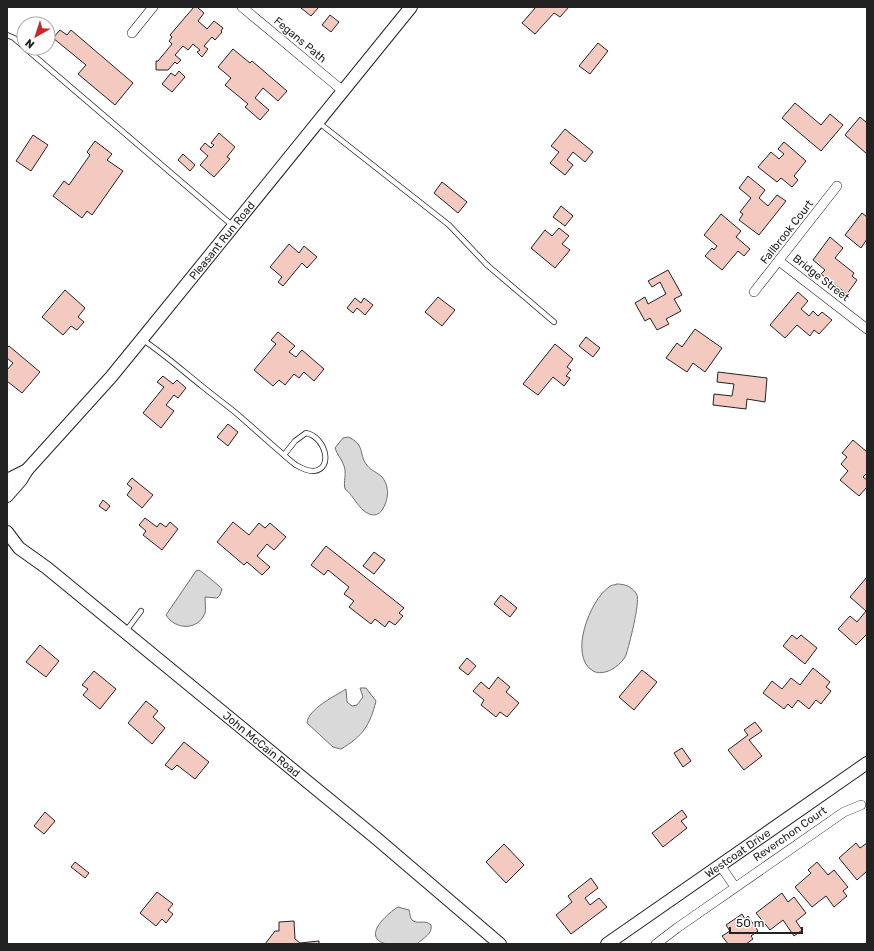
<svg xmlns="http://www.w3.org/2000/svg" width="874" height="951" font-family="Rubik,sans-serif">
  <rect width="100%" height="100%" fill="#fff"/>
  <path fill="#d9d9d9" stroke="#6f6f6f" d="M348,437C365,444 359,454 366,464C369,469 376,472 381,476C390,485 389,500 382,510C379,515 374,516 369,514C357,508 355,497 345,489C343,481 347,474 344,466C342,459 337,455 335,448L343,438Z
    M199,570C201,571 221,587 222,589L220,595L217,598L205,597C205,602 206,609 205,613C198,631 175,630 166,615L196,571Z
    M617,584C625,584 633,587 637,595C640,603 629,646 626,655C621,666 604,677 593,671C568,656 590,600 609,587C611,585 614,585 617,584Z
    M360,688H366L376,701C370,725 363,736 341,749L333,747L307,723C308,709 335,696 346,689L347,702L352,706L357,705L363,697Z
    M398,907L409,910C410,913 410,918 412,920C417,925 425,919 431,925C433,934 423,938 417,944C409,944 391,946 383,943C363,935 388,913 398,907Z"/>
  <path fill="#f3c9c0" stroke="#222" d="M194,7H197L204,13L198,21L207,29L214,21L223,28L221,31L222,32L215,40L212,37L204,46L208,49L202,57L197,52L200,50L193,44L188,50L183,46L175,55L181,60L177,64L175,62L168,70H156V61H158L172,44L169,41L172,37L170,35Z
    M303,7H319L311,16L301,8Z
    M536,7H569L560,17L554,13L535,34L522,23Z
    M330,15L339,22L331,32L322,25Z
    M60,30L67,35L71,30L133,83L115,105L78,74L86,65L53,38Z
    M598,43L608,51L590,74L579,66Z
    M233,49L250,63L252,61L287,91L278,101L263,88L255,98L269,110L260,120L245,107L248,104L225,85L231,78L218,67Z
    M179,71L185,77L172,92L162,84L171,73L175,76Z
    M795,103L821,125L830,114L843,125L821,151L782,118Z
    M860,117L867,123V154L845,135Z
    M565,129L593,152L585,162L573,152L567,160L573,165L565,175L550,163L559,152L551,146Z
    M219,133L235,147L227,157L230,159L214,177L200,165L208,156L200,149L205,143L211,148L214,145L211,143Z
    M33,135L48,145L31,171L16,161Z
    M95,141L112,154L107,160L123,171L92,215L87,211L82,218L53,196L64,181L69,185L90,155L87,152Z
    M784,142L806,161L794,176L798,180L792,187L781,178L777,182L758,167L771,152L779,159L784,154L778,149Z
    M183,154L195,165L190,171L178,160Z
    M748,176L765,190L759,198L768,206L777,195L786,201L759,235L739,220L743,214L740,212L751,198L739,188Z
    M442,182L467,202L458,213L434,193Z
    M561,206L573,216L565,226L553,217Z
    M862,213L867,217V239L861,248L845,235Z
    M721,214L741,231L736,237L750,249L744,256L738,251L722,270L705,256L712,248L714,250L717,246L704,235Z
    M559,228L569,236L562,244L570,250L555,268L531,248L545,230L552,236Z
    M830,237L843,248L835,258L854,273L852,276L857,280L847,294L821,274L825,270L813,260Z
    M289,244L299,253L304,246L317,257L307,268L302,263L283,286L278,282L282,277L270,267Z
    M668,270L682,295L674,299L681,311L666,319L669,324L657,330L650,318L645,321L635,303L645,297L648,304L666,294L660,282L652,287L648,281Z
    M65,290L85,308L78,317L84,322L77,330L71,326L63,335L42,317Z
    M798,292L808,301L801,309L809,316L813,311L818,316L822,312L832,320L819,334L814,330L810,336L797,325L785,338L770,325Z
    M438,297L455,310L442,326L425,312Z
    M355,298L361,303L364,298L373,305L365,315L357,308L353,313L347,308Z
    M695,329L722,348L705,372L693,363L687,372L666,358L677,343L682,347Z
    M278,332L295,346L289,352L296,357L302,350L324,369L314,381L304,372L299,378L294,374L285,385L279,380L273,386L254,370L276,344L271,340Z
    M586,337L600,348L593,357L579,346Z
    M555,344L573,359L567,367L571,370L566,376L570,378L564,386L553,377L538,395L523,384Z
    M9,346L40,372L22,393L7,381V370L13,363L7,358V348Z
    M718,372L767,378L765,402L747,399L746,409L713,405L714,394L732,396L734,384L717,382Z
    M163,376L173,384L177,380L186,388L178,398L174,395L166,405L174,411L161,428L143,413L164,387L157,382Z
    M228,424L238,432L228,446L217,437Z
    M853,440L867,452V473L863,477L867,480V487L859,496L840,480L848,471L841,464L847,457L842,453Z
    M132,478L153,495L142,508L127,495L132,488L127,484Z
    M103,500L110,506L106,511L99,506Z
    M145,518L157,527L160,523L166,527L170,522L178,529L162,550L143,535L146,531L139,525Z
    M233,522L249,535L259,523L265,528L270,523L286,537L274,550L267,544L257,556L270,567L262,575L247,562L244,565L217,542Z
    M326,546L404,608L399,613L403,616L395,625L389,621L385,627L375,619L371,624L349,607L354,601L344,594L349,587L328,570L324,575L311,565Z
    M374,552L385,560L374,574L363,566Z
    M867,577V634L856,645L838,629L850,616L857,622L866,611L850,597Z
    M501,595L517,608L510,617L494,604Z
    M792,635L797,639L801,635L817,648L805,664L783,646Z
    M40,645L59,661L46,677L26,662Z
    M467,658L476,666L468,675L459,668Z
    M813,668L830,682L826,687L831,691L821,704L816,700L809,709L798,700L792,708L788,704L784,709L763,693L772,681L782,689L791,678L800,685Z
    M642,670L657,682L634,710L619,697Z
    M94,671L116,689L100,709L83,695L88,689L82,685Z
    M498,677L510,687L506,692L519,703L507,717L500,712L496,717L481,705L484,700L473,691L481,682L489,689Z
    M146,701L158,711L153,717L165,728L152,744L128,723Z
    M755,722L762,731L749,740L762,756L744,770L728,750L748,735L744,730Z
    M184,742L209,762L195,779L177,765L172,770L165,765Z
    M682,748L691,761L683,767L674,753Z
    M682,810L687,817L681,821L687,828L663,847L652,833Z
    M45,812L55,821L44,834L34,826Z
    M856,843L860,848L867,843V871L857,880L839,858Z
    M504,844L524,865L506,883L486,862Z
    M75,862L89,873L85,878L71,867Z
    M817,862L828,875L834,870L848,887L843,891L847,896L834,907L826,896L812,907L795,887L811,873L808,870Z
    M591,878L598,888L585,898L590,905L599,898L607,907L571,934L556,915L572,902L568,896Z
    M157,892L173,904L168,910L173,914L166,923L162,919L156,926L140,913Z
    M782,893L788,902L794,897L806,913L796,921L802,930L794,936L783,920L770,930L756,913Z
    M742,914L745,919L748,916L758,931L751,936L753,939L746,944H728L722,936L730,931L726,925Z
    M294,921L295,939L300,943L319,941V944H265L275,931H279V922Z"/>
  <g fill="none" stroke-linecap="round" stroke-linejoin="round">
    <g stroke="#222" stroke-width="6">
      <path id="lane" d="M7,35L14,38L24,47
        M25,48L233,226
        M318,122L449,225L487,265L554,322
        M143,340C164,354 183,371 203,387C214,396 225,404 236,413C250,425 263,437 277,449C283,454 289,460 296,465C301,468 307,471 313,471C334,470 326,437 306,433L295,441L284,455
        M126,631L141,611"/>
    </g>
    <g stroke="#222" stroke-width="10">
      <path id="street" d="M242,7L343,91
        M132,33L153,7
        M779,261L867,329
        M754,292L837,186
        M720,865L735,887
        M656,944L677,928L844,812L861,805"/>
    </g>
    <g stroke="#222" stroke-width="14">
      <g id="secondary">
        <path d="M7,480L27,470"/>
        <path id="s1" d="M7,496L21,480L27,470L111,377L142,339L411,7"/>
        <path id="s2" d="M7,532L19,548L47,568L376,838L500,944"/>
        <path id="s3" d="M607,944L867,763"/>
      </g>
    </g>
    <use href="#lane" stroke="#fff" stroke-width="4.5"/>
    <use href="#street" stroke="#fff" stroke-width="9"/>
    <use href="#secondary" stroke="#fff" stroke-width="12"/>
  </g>
  <g text-anchor="middle" dominant-baseline="central" stroke-width="3" stroke-linejoin="round" paint-order="stroke">
    <g font-size="11" fill="#222" stroke="#fff">
      <text transform="translate(300 40) rotate(40)">Fegans Path</text>
      <text transform="translate(787 232) rotate(-52)">Fallbrook Court</text>
      <text stroke="none"><textPath href="#s1" startOffset="334">Pleasant Run Road</textPath></text>
      <text transform="translate(821 278) rotate(38)">Bridge Street</text>
      <text stroke="none"><textPath href="#s2" startOffset="332">John McCain Road</textPath></text>
      <text transform="translate(790 834) rotate(-35)">Reverchon Court</text>
      <text stroke="none"><textPath href="#s3" startOffset="159">Westcoat Drive</textPath></text>
    </g>
  </g>
  <rect width="874" height="951" fill="none" stroke="#222222" stroke-width="16"/>
  <g transform="translate(36 36) rotate(219)"><circle r="19" fill="#ffffff" stroke="#a7a7a7"/>
  <path d="M0-3L7 15L0 10L-7 15Z" fill="#c62828"/>
  <text y="-6" font-size="11" font-weight="bold" text-anchor="middle" fill="#222222">N</text>
  </g>
  <path d="M730 927v6h72v-6" fill="none" stroke="#222222" stroke-width="2"/>
  <text x="736" y="927" font-size="12" fill="#222222" stroke="#ffffff" stroke-width="3" paint-order="stroke">50 m</text>
</svg>
